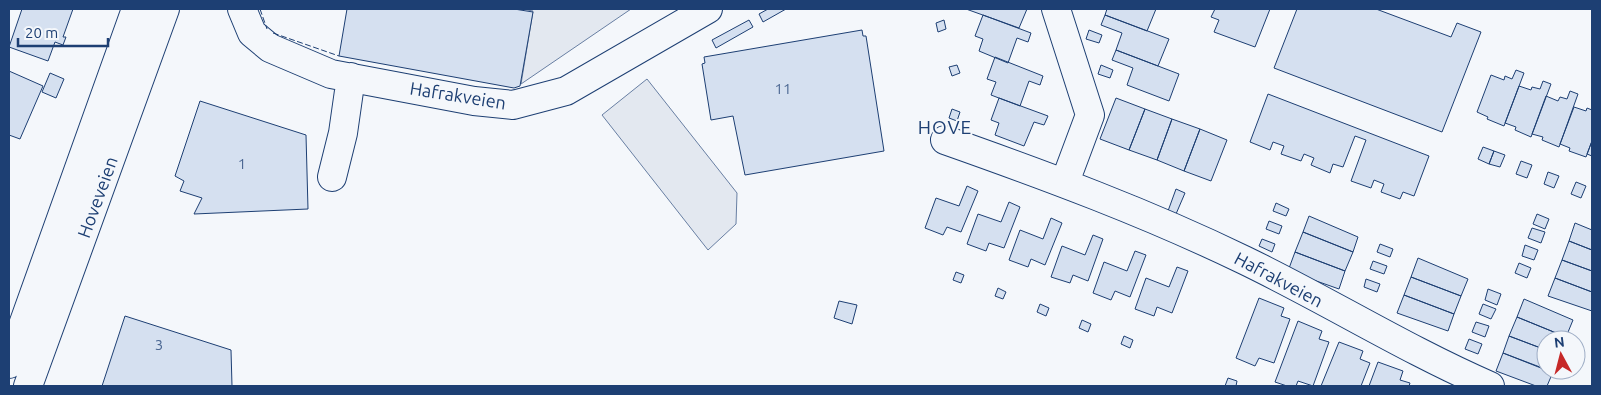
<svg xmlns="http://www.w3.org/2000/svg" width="1601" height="395" font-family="Ubuntu,sans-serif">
  <rect width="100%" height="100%" fill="#f4f7fb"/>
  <path fill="#e3e8f0" stroke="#687fa3" d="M522,9H631L521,84L533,11Z
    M647,79L737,193L736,224L708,250L602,115Z"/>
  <path fill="#d5e0f0" stroke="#1d3f73" d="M22,9H73L63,37H66L63,45L55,42L48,61L9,47Z
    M347,9H514L533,12L520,86L514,88L339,56Z
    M768,9H786L763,22L759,14Z
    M966,9H1027L1019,28Z
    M1107,9H1156L1147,31L1105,15Z
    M1215,9H1270L1255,47L1214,32L1219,20L1211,17Z
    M1297,9H1376L1451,37L1457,23L1481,32L1442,132L1274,68Z
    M983,15L1031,33L1028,42L1017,38L1008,63L979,51L983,39L975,36Z
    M1105,15L1169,39L1158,66L1116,50L1122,33L1101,25Z
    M749,20L753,27L716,48L712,40Z
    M944,20L946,29L938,32L936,23Z
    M862,30L863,36H866L884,151L745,175L733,116L711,120L702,64L705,63L704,57Z
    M1089,30L1102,35L1099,43L1086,39Z
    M1116,50L1179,74L1169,101L1127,85L1133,68L1112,60Z
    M995,57L1043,76L1040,85L1029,81L1020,106L991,95L996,82L987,79Z
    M957,65L960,73L952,76L949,67Z
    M1101,65L1113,70L1110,78L1098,74Z
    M1516,70L1524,73L1504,126L1487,119L1488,117L1477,112L1491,75L1504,80L1505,76L1512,79Z
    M9,71L43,86L20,139L9,135Z
    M50,73L64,79L56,98L42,92Z
    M1543,81L1551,84L1531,137L1515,130L1516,127L1505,123L1519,86L1531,90L1532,87L1540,89Z
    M1570,91L1578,94L1559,147L1542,140L1543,137L1532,134L1546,96L1558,101L1560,97L1567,99Z
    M1268,94L1429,156L1414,196L1403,192L1400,199L1381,192L1384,184L1374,180L1371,188L1351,181L1366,140L1355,136L1343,167L1333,164L1330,173L1311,165L1314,158L1304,154L1301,161L1281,154L1284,146L1273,142L1270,150L1250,142Z
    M999,98L1048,116L1044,125L1034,122L1024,146L995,135L999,123L991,120Z
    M1116,98L1145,109L1129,150L1100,139Z
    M200,101L306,135L308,209L194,214L202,198L180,191L184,181L175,176Z
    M1574,107L1586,111L1587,108L1592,110V141L1586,157L1569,151L1570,148L1560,144Z
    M952,109L960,112L957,121L949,118Z
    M1145,109L1172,119L1157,160L1129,150Z
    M1172,119L1200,129L1184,171L1157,160Z
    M1200,129L1227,140L1211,181L1184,171Z
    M1592,141V156L1587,154Z
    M1483,147L1494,151L1489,164L1478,159Z
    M1494,151L1505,155L1500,167L1489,164Z
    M1521,161L1532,165L1527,178L1516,174Z
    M1548,172L1559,176L1554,188L1544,184Z
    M1576,182L1586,186L1581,198L1571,194Z
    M967,186L978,191L961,232L947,227L943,235L925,228L936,198L959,206Z
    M1176,189L1185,193L1176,214L1168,211Z
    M1009,202L1020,207L1004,248L989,243L986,251L967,244L978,214L1001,222Z
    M1276,203L1289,209L1286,216L1273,211Z
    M1537,214L1549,219L1545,229L1533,224Z
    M1309,216L1358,237L1353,252L1303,232Z
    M1051,218L1062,223L1045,265L1031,259L1028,267L1009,260L1020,230L1043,239Z
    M1269,221L1282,226L1279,234L1266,229Z
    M1575,223L1592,230V250L1569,241Z
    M1532,228L1545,232L1541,243L1528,238Z
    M1303,232L1353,252L1345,271L1295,252Z
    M1093,235L1103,239L1088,281L1073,275L1070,283L1051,277L1062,246L1085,255Z
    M1262,239L1275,244L1272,252L1259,246Z
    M1569,241L1592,250V271L1562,260Z
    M1380,244L1393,249L1390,257L1377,252Z
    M1525,245L1538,250L1534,260L1522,256Z
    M1135,251L1146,255L1130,297L1115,291L1111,300L1093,293L1104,262L1127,271Z
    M1295,252L1345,271L1339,289L1288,271Z
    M1418,258L1468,279L1461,296L1411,277Z
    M1562,260L1592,271V292L1555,278Z
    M1373,261L1387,266L1384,274L1370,269Z
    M1519,263L1531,268L1527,278L1515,273Z
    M1177,267L1188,271L1172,313L1157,307L1154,316L1135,309L1146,278L1169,287Z
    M956,272L964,275L961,283L953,280Z
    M1411,277L1461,296L1454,314L1404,295Z
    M1555,278L1592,292V311L1548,296Z
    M1366,279L1380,284L1377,292L1364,287Z
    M998,288L1006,292L1003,299L995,296Z
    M1488,289L1501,294L1497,305L1485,300Z
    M1404,295L1454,314L1448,331L1397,313Z
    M1259,298L1284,308L1281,316L1290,319L1274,363L1259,358L1255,366L1236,358Z
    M1524,299L1573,320L1566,337L1517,317Z
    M839,301L857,305L852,324L834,318Z
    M1040,304L1049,308L1046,316L1037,312Z
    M1483,304L1496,309L1491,319L1479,314Z
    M125,316L231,350L232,386H102Z
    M1517,317L1566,337L1565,340H1546V350L1509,336Z
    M1082,320L1091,324L1088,332L1079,328Z
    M1298,321L1322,331L1319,339L1329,342L1313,386L1298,381L1296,386H1287L1275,382Z
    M1476,322L1489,326L1485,337L1472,332Z
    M1124,336L1133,340L1130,348L1121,344Z
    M1509,336L1546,350V370L1503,353Z
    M1469,339L1482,344L1478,354L1465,349Z
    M1339,342L1363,351L1360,359L1370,363L1361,386H1321Z
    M1503,353L1553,372L1547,386H1536L1496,371Z
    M1378,362L1403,371L1400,380L1410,383L1409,386H1369Z
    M1228,378L1237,381L1236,386H1225Z"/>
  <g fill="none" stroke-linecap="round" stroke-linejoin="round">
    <g stroke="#1d3f73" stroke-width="30">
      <path id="minor" d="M242,9L252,33L270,48L331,74L474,101L513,105L566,91L708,9
        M1056,9L1090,115L1065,182
        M945,140C1047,176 1147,213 1244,260C1327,300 1405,349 1490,386
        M332,177L343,133L351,77"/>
    </g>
    <g stroke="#1d3f73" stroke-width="30">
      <path id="major" d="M9,364L136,9
        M28,386L165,9"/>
    </g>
    <use href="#minor" stroke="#f4f7fb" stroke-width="28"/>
    <use href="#major" stroke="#f4f7fb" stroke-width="28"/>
    <path stroke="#1d3f73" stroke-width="1" stroke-dasharray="6 2.5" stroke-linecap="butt" d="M260,9L267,29
      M273,33L339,56"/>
  </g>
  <g text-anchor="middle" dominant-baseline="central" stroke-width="4" stroke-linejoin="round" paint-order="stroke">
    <g font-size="15" fill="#4b6792">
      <text x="783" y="88">11</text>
      <text x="242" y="163">1</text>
      <text x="159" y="344">3</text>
    </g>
    <g font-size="18" fill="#1d3f73" stroke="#f4f7fb">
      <text transform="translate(458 95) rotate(9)">Hafrakveien</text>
      <text transform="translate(97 197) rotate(-70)">Hoveveien</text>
      <text transform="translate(1279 279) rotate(28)">Hafrakveien</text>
    </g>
    <g font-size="19" letter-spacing="1" fill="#1d3f73" stroke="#f4f7fb">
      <text x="945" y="127">HOVE</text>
    </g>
  </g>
  <rect width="1601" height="395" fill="none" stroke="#1d3f73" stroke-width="20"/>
  <g transform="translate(1561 355) rotate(353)"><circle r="24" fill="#f4f7fb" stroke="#9eadc5"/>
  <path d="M0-4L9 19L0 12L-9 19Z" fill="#c62828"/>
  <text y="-8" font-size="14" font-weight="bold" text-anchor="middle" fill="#1d3f73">N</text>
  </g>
  <path d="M18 38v8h90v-8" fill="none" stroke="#1d3f73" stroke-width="2.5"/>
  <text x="25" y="38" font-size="15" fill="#1d3f73" stroke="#f4f7fb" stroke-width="4" paint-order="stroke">20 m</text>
</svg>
